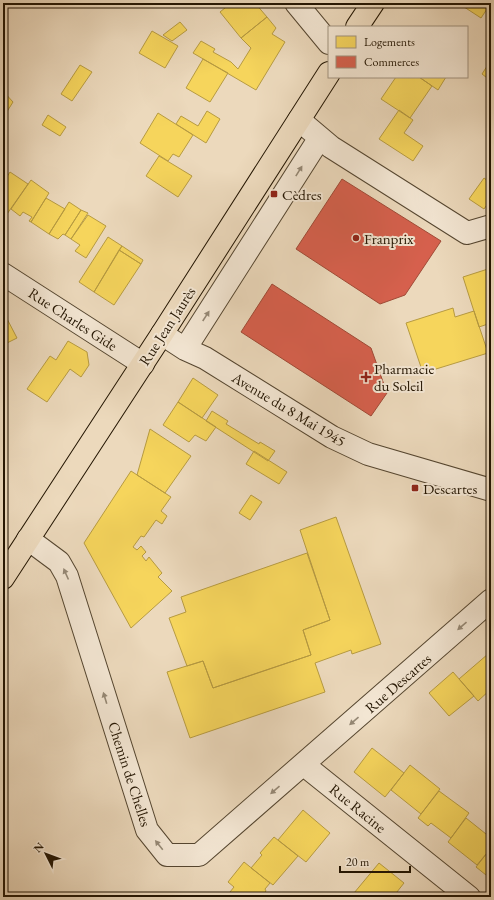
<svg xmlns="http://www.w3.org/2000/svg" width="494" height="900" font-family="'EB Garamond',serif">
  <rect width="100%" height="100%" fill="#ecd9bc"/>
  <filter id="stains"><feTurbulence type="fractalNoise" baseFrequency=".005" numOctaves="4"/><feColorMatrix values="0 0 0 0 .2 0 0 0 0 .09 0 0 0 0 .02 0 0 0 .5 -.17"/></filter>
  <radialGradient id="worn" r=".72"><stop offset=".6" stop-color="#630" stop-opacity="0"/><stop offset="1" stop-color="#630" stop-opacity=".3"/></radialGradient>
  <path fill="#f6d55c" stroke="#b79b41" d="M231,3H255L267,17L241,38L220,12Z
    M458,3H491L481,18Z
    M267,17L276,28L272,34L285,42L256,90L193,53L201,41L215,49L213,52L231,62L238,69L251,48L241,38Z
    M180,22L187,30L172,41L163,35Z
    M152,31L178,46L165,68L139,53Z
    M203,59L228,73L210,102L186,88Z
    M491,60V81L482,74Z
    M80,65L92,72L72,101L61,94Z
    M396,77H419L432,86L410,118L381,99Z
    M419,77H446L438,90Z
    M3,91L13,102L3,118Z
    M399,110L413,120L404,133L423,146L413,161L379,139Z
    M207,111L220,119L206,143L176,124L181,116L198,126Z
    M158,113L193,135L179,157L173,154L168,161L140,143Z
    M48,115L66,127L60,136L42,125Z
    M159,156L192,176L178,197L146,176Z
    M10,172L28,184L7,214L3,211V183Z
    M484,178L491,183V199L484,209L469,199Z
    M31,180L49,193L31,222L29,221L32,217L23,212L20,216L11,209Z
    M46,198L65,209L49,234L31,222Z
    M69,202L81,210L65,235L63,234L58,239L49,234Z
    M81,210L88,213L71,239L65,235Z
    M88,215L106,226L86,258L75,251L80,245L71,239Z
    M108,237L122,246L94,292L79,282Z
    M122,246L143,260L141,264L119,250Z
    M119,250L141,264L114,305L94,292Z
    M491,268V323L479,327L463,277Z
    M453,308L455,317L474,311L488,353L423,373L406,323Z
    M3,311L17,338L3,345Z
    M68,341L87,352L89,365L81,377L70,369L47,402L27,389L50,356L56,360Z
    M193,378L218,395L202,418L178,402Z
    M3,385L7,392L3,394Z
    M178,402L216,427L206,441L195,435L189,442L163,425Z
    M212,411L228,421L226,424L259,444L260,442L275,451L268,461L206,421Z
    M150,429L191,456L165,493L137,475Z
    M254,451L287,472L279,484L246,464Z
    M131,471L171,497L161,511L167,516L162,524L156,520L144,537L141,536L133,547L137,550L141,546L146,552L142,556L146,561L149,557L162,573L158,577L172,591L131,628L84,543Z
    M251,495L262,502L250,520L239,513Z
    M336,517L381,644L352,654L351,650L315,663L325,692L190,738L167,672L203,661L213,688L311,655L303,630L330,620L300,530Z
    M307,553L330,620L303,630L311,655L213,688L203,661L187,666L169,618L186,612L181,597Z
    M491,648V658L487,652Z
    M488,654L491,658V689L478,701L459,679Z
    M453,672L474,696L449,716L429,693Z
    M372,748L404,773L385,797L354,772Z
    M410,765L440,789L421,814L391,790Z
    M439,791L469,813L451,838L431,823L428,826L418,818Z
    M303,810L330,833L306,862L278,840Z
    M466,818L491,838V848L477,865L448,842Z
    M274,837L298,856L273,885L251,868L262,855L260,853Z
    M491,848V879L476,867Z
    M244,862L270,883L265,889L266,891L261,897H226L234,887L228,882Z
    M379,863L404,883L393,897H360L354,893Z"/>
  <path fill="#d6604d" stroke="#a04a36" d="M342,179L441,241L405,295L380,304L296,249Z
    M272,284L371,348L387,393L371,416L241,332Z"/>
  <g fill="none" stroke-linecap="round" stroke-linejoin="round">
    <g stroke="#554630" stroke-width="24">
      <path id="minor" d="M296,3L329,43
        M299,120L331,147L467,233L491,226
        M3,274L143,364
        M162,334L185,349L205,358L332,437L368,454L491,490
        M185,349L319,139
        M28,539L59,562L67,576L147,830L167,855H199L491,600
        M304,765L469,897"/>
    </g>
    <g stroke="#231502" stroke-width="24">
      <path id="major" d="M357,27L373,3
        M3,578L162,334L329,73"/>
    </g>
    <use href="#minor" stroke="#f3e6d3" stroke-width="22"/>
    <use href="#major" stroke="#ecd9bc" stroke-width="22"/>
  </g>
  <defs><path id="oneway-solid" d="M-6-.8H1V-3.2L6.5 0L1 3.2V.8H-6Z"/></defs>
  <g fill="#958875">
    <use href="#oneway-solid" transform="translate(299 171) rotate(-58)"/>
    <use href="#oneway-solid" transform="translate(206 316) rotate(-57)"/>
    <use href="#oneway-solid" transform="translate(66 574) rotate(-114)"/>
    <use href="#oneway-solid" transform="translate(462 626) rotate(139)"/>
    <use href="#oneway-solid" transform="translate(105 698) rotate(-107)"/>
    <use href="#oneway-solid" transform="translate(354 721) rotate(139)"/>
    <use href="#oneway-solid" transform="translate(275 790) rotate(139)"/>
    <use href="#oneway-solid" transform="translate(159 845) rotate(-129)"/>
  </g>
  <g fill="#8f2418" stroke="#f3e6d3" stroke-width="1.5">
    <rect x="270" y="190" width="8" height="8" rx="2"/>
    <circle cx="356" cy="238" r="4"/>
    <path d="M364 371h4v4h4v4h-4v4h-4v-4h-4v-4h4z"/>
    <rect x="411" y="484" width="8" height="8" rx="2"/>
  </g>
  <g text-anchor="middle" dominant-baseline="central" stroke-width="4" stroke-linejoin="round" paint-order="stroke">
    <g font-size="15" fill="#231502" stroke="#f3e6d3" text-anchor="start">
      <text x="282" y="194">Cèdres</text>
      <text x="364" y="238">Franprix</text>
      <text x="374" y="368">Pharmacie<tspan x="374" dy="17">du Soleil</tspan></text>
      <text x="423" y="488">Descartes</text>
    </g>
    <g font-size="15" fill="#231502" stroke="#f3e6d3">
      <text transform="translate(73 319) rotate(33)">Rue Charles Gide</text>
      <text transform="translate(167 326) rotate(-57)">Rue Jean Jaurès</text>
      <text transform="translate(289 409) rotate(31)">Avenue du 8 Mai 1945</text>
      <text transform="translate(398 683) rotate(-41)">Rue Descartes</text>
      <text transform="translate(130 774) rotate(72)">Chemin de Chelles</text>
      <text transform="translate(358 808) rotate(39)">Rue Racine</text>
    </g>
  </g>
  <rect width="494" height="900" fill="none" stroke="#ecd9bc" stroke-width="16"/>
  <rect x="4" y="4" width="486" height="892" fill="none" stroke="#231502" stroke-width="2"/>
  <rect x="8" y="8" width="478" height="884" fill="none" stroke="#231502"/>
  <rect x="328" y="26" width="140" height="52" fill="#f3e6d3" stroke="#a0927f"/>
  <rect x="336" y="36" width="20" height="12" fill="#f6d55c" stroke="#a0927f"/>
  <text x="364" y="46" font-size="12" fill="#231502">Logements</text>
  <rect x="336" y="56" width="20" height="12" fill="#d6604d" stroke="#a0927f"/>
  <text x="364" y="66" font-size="12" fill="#231502">Commerces</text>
  <g transform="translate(46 854) rotate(312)" stroke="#f3e6d3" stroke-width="3" paint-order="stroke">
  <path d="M0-3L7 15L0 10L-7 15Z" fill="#231502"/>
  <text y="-6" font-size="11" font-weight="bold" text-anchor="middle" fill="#231502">N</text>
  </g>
  <path d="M340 866v6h70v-6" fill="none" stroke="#231502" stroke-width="2"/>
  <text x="346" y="866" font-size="12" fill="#231502" stroke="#f3e6d3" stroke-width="3" paint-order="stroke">20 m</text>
  <rect width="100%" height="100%" filter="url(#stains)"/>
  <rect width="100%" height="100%" fill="url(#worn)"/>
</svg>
